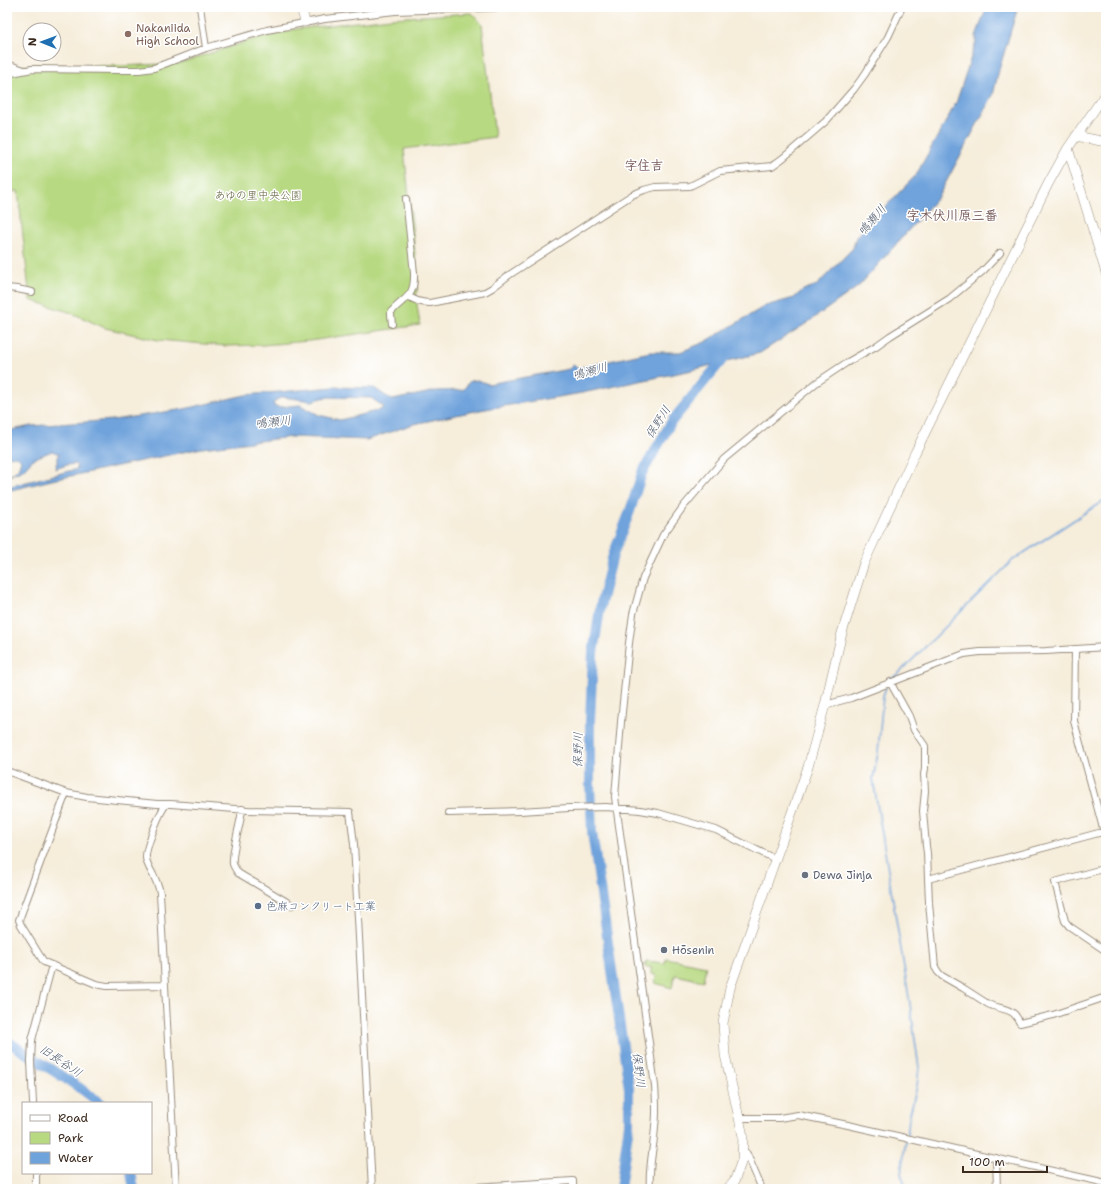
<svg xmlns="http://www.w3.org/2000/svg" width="1113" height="1196" font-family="'Shantell Sans','Klee One',sans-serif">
  <rect width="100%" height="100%" fill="#fff"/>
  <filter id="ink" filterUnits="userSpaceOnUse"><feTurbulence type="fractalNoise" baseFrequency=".025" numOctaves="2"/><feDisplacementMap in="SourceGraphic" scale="8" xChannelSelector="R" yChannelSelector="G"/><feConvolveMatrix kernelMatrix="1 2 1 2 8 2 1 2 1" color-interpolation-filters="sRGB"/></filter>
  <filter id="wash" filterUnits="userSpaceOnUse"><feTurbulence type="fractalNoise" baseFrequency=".012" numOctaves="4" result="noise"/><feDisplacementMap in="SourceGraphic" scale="16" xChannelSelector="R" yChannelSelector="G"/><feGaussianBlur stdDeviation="0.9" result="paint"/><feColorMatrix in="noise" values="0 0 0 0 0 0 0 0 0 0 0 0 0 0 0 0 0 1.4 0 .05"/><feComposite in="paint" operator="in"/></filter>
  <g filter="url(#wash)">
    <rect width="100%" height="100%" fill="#f6edda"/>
    <path fill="#b7d981" stroke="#798250" d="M472,13L482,24L495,137L404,149L418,282L416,298L420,325L309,341L263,345L227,346L158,340L105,328L72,313L30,300L18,191L7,192V67L35,65L122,66L180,63L254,39L296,29L391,18Z
      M666,958L706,966L703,981L675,975L672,988L655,983L656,975L651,974V967H645L646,961L665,963Z"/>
    <path fill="#6fa3db" stroke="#55667c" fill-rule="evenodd" d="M987,7H1018L999,70L993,95L938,197L859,286L807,323L760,353L688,371L582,393L480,410L414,424L367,440L292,437L202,448L52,480L7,491V487L77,469L76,464L67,465L55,469L59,454L52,451L33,459L23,470L9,476L18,469L21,460L17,456L7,457V431L31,426L113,420L184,409L245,395L333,387L374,388L392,400L436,391L463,390L470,381L478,380L488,384L569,369L573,365L578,368L650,352H680L705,342L765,306L794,298L803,290L817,285L853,248L856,237L916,175L956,103L976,42V36ZM282,397L312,401L326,397L371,398L384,407L380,410L340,420L319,415L300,405L278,407L273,405L275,401Z"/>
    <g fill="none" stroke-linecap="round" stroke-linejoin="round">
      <path stroke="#6fa3db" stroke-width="1.5" d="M889,679L897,675L1013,560L1106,499
        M886,687L883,696L878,753L873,779L910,1004L919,1068L917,1086L909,1118L907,1137
        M906,1140L901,1174L907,1189"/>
      <path stroke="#6fa3db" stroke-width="10" d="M7,1041L80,1088L100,1103
        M131,1173L134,1189
        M620,1189L629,1124V1088L592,832L590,784V721L593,653L601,603L613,555L630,511L642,473L672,421L728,353"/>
    </g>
  </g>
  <g filter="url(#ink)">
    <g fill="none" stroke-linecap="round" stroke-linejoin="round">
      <g stroke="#988c7c" stroke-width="8">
        <path id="street" d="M200,7L206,48
          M7,64L24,70
          M7,74L32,69L121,70H139L154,68L206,48L267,30L325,19L395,11L512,7
          M7,288L17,289L32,292
          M408,296C416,301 421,303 430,303L485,292L492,288L509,275L632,195L644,190L655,187L690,186L720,171L772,166L783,158L826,121L854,89L865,74L888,37L902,7
          M392,324L391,315V312C405,296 415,298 414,273L406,199
          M1075,649L1074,721L1104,832L1106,843
          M890,682L909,716L914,730L925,746V769L924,774L925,791L923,811L926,846L927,853L929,903L935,967L938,972L942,976L963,988L988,1004C996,1008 1006,1008 1013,1013C1016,1015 1018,1020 1020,1023L1053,1015L1106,997
          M825,705L851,698L964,654L980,652L1046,651L1106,647
          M7,771L66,793L87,797L157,804H171L248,810L350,812L354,844L358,918L372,1189
          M66,793L19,920L21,925L40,956L44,962L96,984L107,986L165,985
          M166,805C160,811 145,849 146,858C147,868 158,879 160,893L176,1189
          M242,809C241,824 231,852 233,864C234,867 236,870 238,873L292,905
          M448,813L520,811L569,808L606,807L640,810L658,813L716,830L775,859
          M1106,868L1055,882L1065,921L1069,926L1106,951
          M928,879L1106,831
          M33,1103L31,1061L32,1040L52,965
          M739,1118H779L798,1115L848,1125L1106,1183
          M742,1149L747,1154L762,1189
          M996,1158L997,1189
          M36,1173V1189
          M442,1189L573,1181V1189
          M650,1189C648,1167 654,1148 655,1126C657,1113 656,1099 655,1086L615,797L621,722L629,643L633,614L643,578L663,535L683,507L724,459L816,383L846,363L876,346L890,336L949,299L983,271L1000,253"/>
      </g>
      <g stroke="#988c7c" stroke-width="10">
        <path id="secondary" d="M301,7L305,22
          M1076,136L1106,142
          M1068,148L1106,273
          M727,1189L734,1182L742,1160L743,1136L725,1055L723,1023L730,988L808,767L825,705L842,633L864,563L915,453L1048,184L1068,148L1106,93"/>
      </g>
      <use href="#street" stroke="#fff" stroke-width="6"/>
      <use href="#secondary" stroke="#fff" stroke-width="9"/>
    </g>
  </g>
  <circle fill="#8d6e63" stroke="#fff" stroke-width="1.5" cx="128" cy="34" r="4"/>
  <g fill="#6b7280" stroke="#fff" stroke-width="1.5">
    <circle cx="805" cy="875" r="4"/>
    <circle cx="664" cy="950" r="4"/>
  </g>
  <circle fill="#5c6f8a" stroke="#fff" stroke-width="1.5" cx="258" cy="906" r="4"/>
  <g text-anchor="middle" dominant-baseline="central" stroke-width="3" stroke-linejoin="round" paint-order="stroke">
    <g font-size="11" fill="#785e54" stroke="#fff" text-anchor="start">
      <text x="136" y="28">Nakaniida<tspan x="136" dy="13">High School</tspan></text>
    </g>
    <g font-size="11" fill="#605f3c" stroke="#fff">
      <text x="258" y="195">あゆの里中央公園</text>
    </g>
    <g font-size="11" fill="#5b616d" stroke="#fff" text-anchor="start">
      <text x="813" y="875">Dewa Jinja</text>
      <text x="672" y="950">Hōsenin</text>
    </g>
    <g font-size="11" fill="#4e5e75" stroke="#fff" text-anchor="start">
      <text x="266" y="906">色麻コンクリート工業</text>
    </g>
    <g font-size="12" font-style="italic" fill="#505a6a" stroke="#fff">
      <text transform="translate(872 220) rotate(-49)">鳴瀬川</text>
      <text transform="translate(590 371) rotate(-15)">鳴瀬川</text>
      <text transform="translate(273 422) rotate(-6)">鳴瀬川</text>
      <text transform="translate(658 422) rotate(-57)">保野川</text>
      <text transform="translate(578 750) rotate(-89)">保野川</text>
      <text transform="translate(61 1061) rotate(34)">旧長谷川</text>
      <text transform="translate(639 1070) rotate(83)">保野川</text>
    </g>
    <g font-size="13" font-weight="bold" fill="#735755" stroke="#fff">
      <text x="644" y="165">字住吉</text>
      <text x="952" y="215">字木伏川原三番</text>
    </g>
  </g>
  <rect width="1113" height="1196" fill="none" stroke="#fff" stroke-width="24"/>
  <rect x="22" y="1102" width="130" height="72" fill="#ffffff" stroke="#b1aaa5"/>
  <rect x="30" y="1115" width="20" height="6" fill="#ffffff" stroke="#b1aaa5"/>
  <text x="58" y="1122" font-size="12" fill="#3b2a1e">Road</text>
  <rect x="30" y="1132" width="20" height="12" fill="#b7d981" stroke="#b1aaa5"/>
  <text x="58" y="1142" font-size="12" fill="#3b2a1e">Park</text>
  <rect x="30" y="1152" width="20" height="12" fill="#6fa3db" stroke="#b1aaa5"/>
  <text x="58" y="1162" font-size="12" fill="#3b2a1e">Water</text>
  <g transform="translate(42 42) rotate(271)"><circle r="19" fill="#ffffff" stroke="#b1aaa5"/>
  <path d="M0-3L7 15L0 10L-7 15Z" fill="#1f6fb2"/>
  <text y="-6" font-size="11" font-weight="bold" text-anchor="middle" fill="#3b2a1e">N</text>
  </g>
  <path d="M963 1166v6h84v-6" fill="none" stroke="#3b2a1e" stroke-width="2"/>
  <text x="969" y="1166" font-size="12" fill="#3b2a1e" stroke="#ffffff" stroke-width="3" paint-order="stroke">100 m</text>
</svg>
